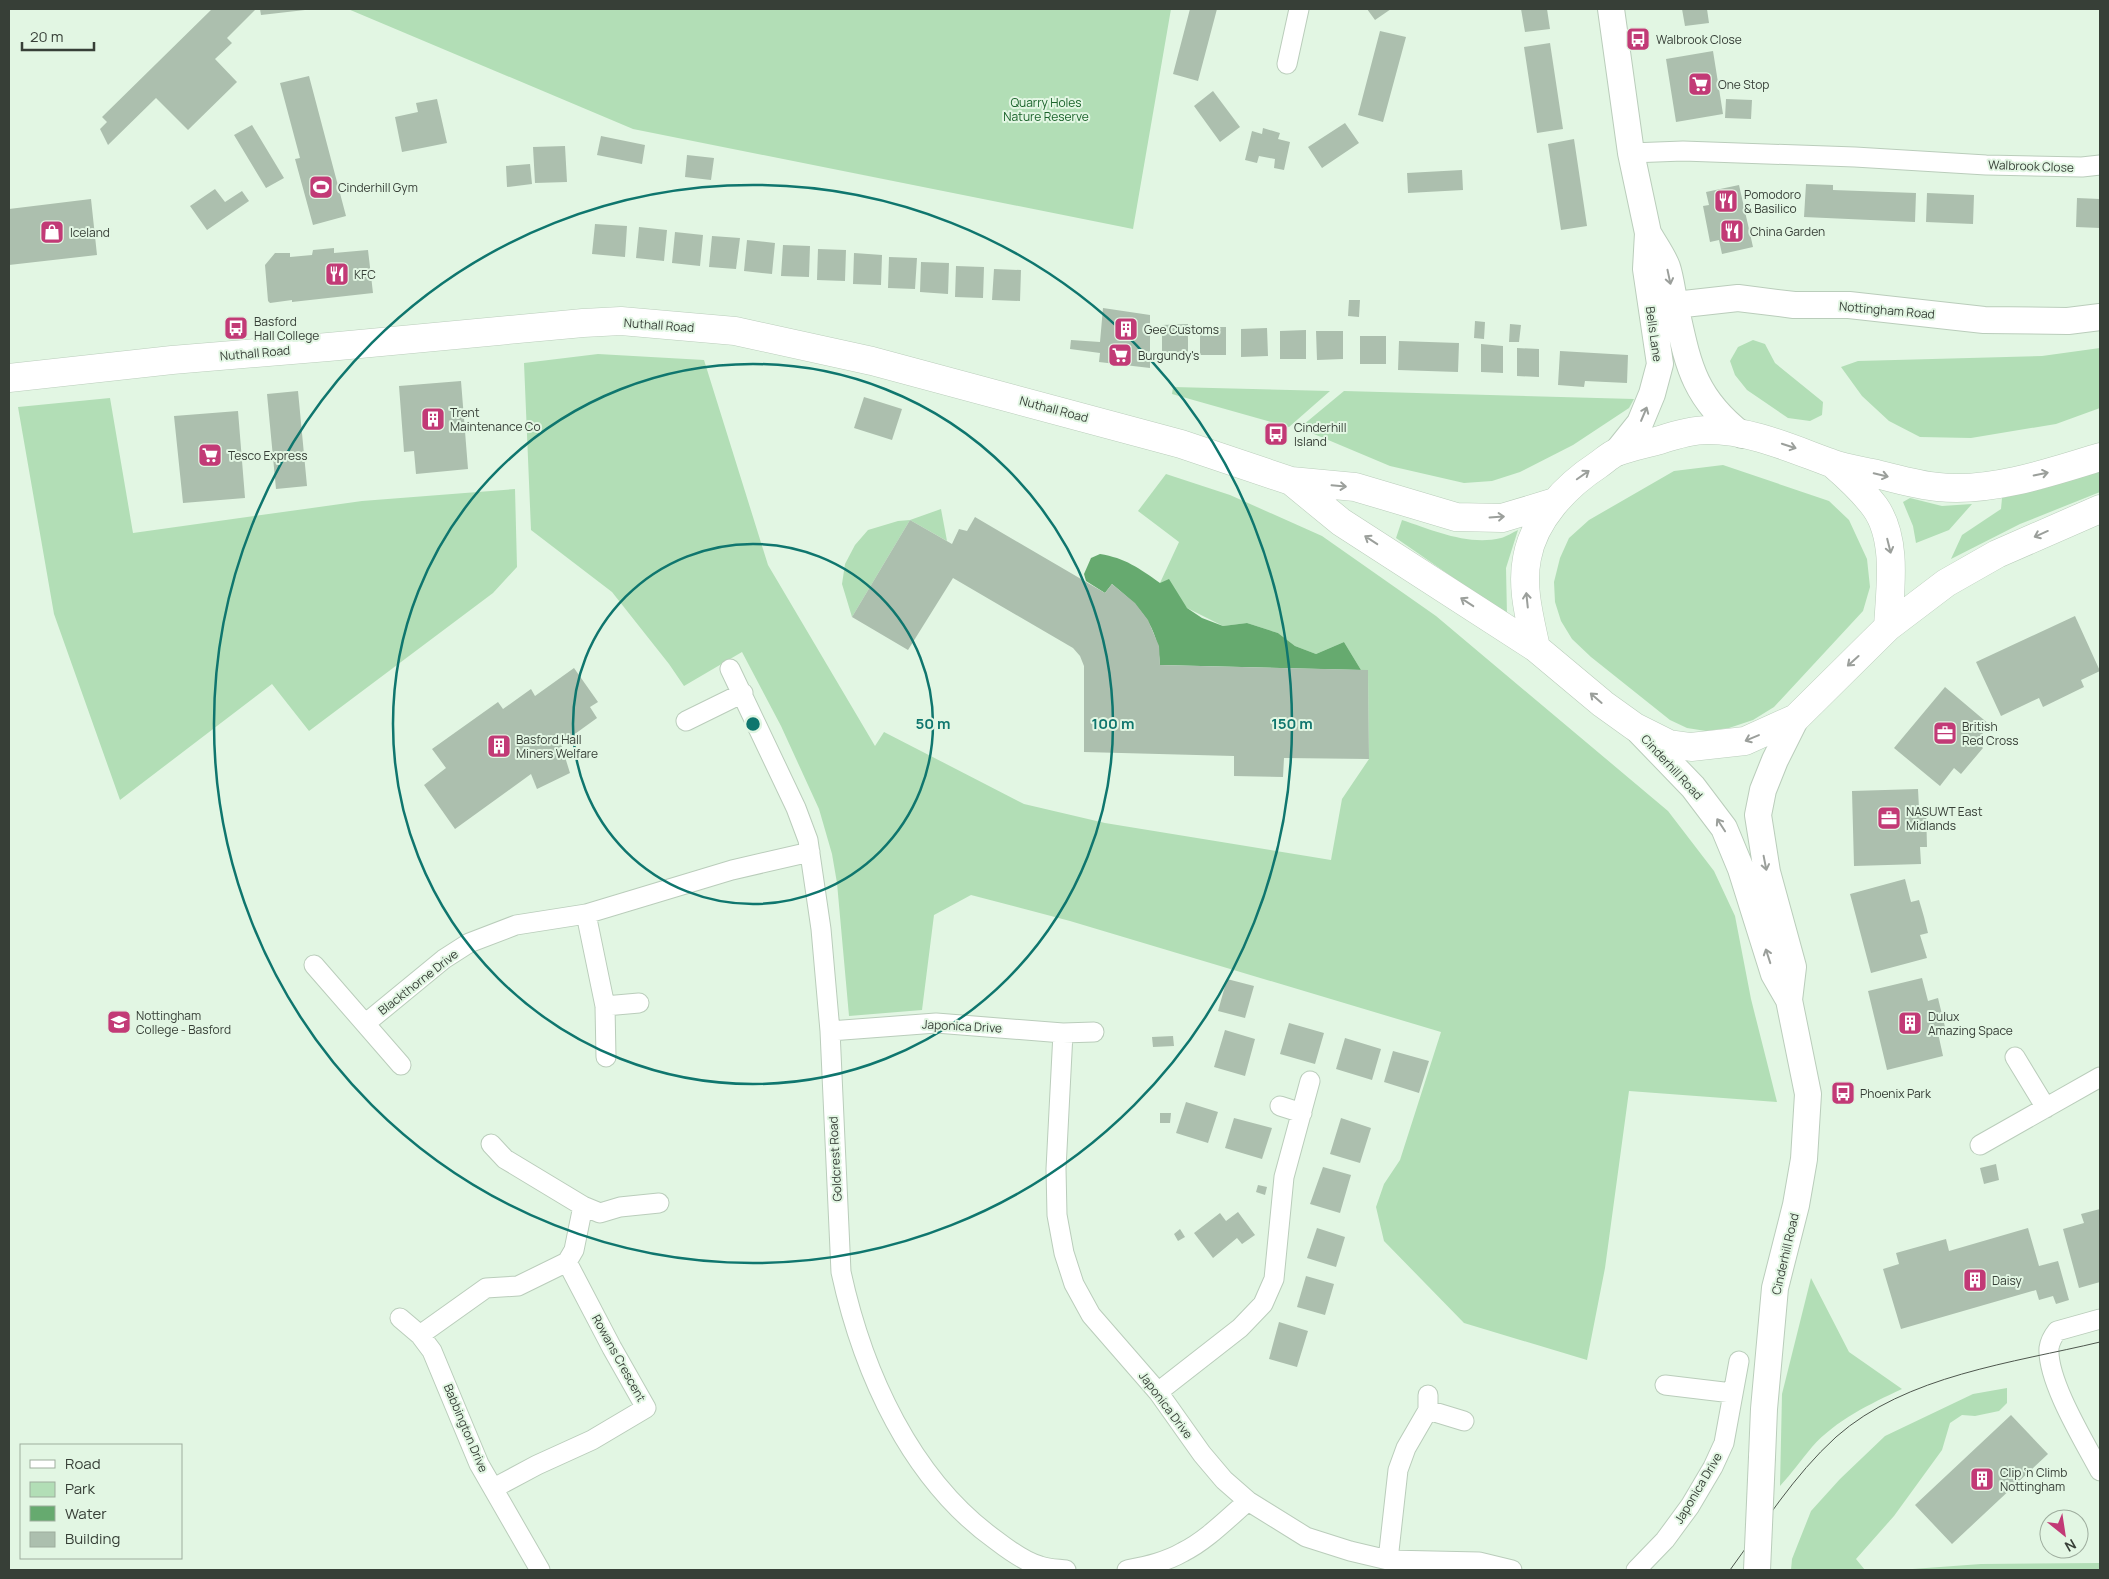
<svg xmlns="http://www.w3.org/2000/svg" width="2109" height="1579" font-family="Manrope,sans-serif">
  <rect width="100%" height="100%" fill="#e2f6e3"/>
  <path fill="#b2deb6" d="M348,9H1171L1133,229L633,129Z
    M1753,340L1765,344L1775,363L1823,402L1822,415L1810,421L1788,418L1747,390L1735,375L1730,361L1738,347Z
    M2100,348V408L2056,424L1971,438L1920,437L1889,421L1862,396L1841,367L1858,361L2042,356Z
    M598,354L704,360L768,565L875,746L884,732L1024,804L1105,823L1331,860L1342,799L1369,759L1368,670H1361L1344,642L1316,654L1295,646L1278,633L1247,623L1223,626L1187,608L1160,583L1179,542L1138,511L1166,474L1230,495L1322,536L1436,616L1668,811L1714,871L1735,916L1751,999L1777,1102L1629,1091L1605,1268L1587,1360L1464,1323L1384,1241L1376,1207L1384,1184L1400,1160L1441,1032L1070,921L971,895L934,915L922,1010L849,1016L837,883L832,854L819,809L781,726L742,652L684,686L669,664L612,592L531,530L524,363Z
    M1173,387L1330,391L1289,427L1172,394Z
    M1344,391L1634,399L1629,408L1573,445L1520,472L1492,481L1464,483L1390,466L1302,429L1303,425Z
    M110,398L133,533L362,501L515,489L517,567L493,593L309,731L272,684L120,800L54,614L18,407Z
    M1723,465L1829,501L1849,520L1867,559L1870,587L1863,611L1774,707L1753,720L1729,728L1706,731L1687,728L1670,720L1591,657L1572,639L1561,621L1555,602L1554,582L1560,558L1569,538L1589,520L1674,471Z
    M2100,471V492L2020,524L1951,559L1962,535L2001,509L2002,498L2042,489Z
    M1910,498L1942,506L1972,504L1949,530L1916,543L1913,526L1903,502Z
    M941,509L947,541L910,520L852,617L842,584L845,564L855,545L868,530L898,521L910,520Z
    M1402,520C1432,530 1468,546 1501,538C1506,537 1513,532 1518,530L1506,568L1507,615L1396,538Z
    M1811,1278L1849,1352L1902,1389C1870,1404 1836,1420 1812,1447C1801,1460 1791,1474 1780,1486L1782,1394Z
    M2007,1388V1403L1999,1411L1975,1416L1962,1415L1950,1423L1942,1450L1894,1516L1856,1559L1865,1570H1791L1792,1559L1811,1511L1840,1479L1885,1436L1973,1394Z
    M2100,1563V1570H1899L1981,1564Z"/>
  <path fill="#66aa6f" d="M1100,554C1125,558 1139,568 1160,583L1169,579L1187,608L1202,618L1223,626L1247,623L1278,633L1295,646L1316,654L1344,642L1361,670L1160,665C1158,625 1141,608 1112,584L1105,593L1086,581L1084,574L1091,558Z"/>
  <path fill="#acbfae" d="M212,9H256L227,38L232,43L215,59L237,82L188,130L156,98L108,145L100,129L107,122L102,117Z
    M260,9H305V10L261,15Z
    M1190,9H1217L1198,81L1173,74Z
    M1367,9H1391L1375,20Z
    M1521,9H1547L1550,29L1525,32Z
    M1682,9H1707L1709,23L1685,26Z
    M1380,31L1406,37L1383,122L1358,115Z
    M1550,43L1563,129L1537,133L1524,47Z
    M1713,51L1723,114L1676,122L1666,59Z
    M309,76L346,216L313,225L295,159L300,158L280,83Z
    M1213,91L1240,127L1220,142L1194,106Z
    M437,99L447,143L402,152L395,117L418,112L416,103Z
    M1726,99L1752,100L1751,119L1725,118Z
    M1345,123L1359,143L1322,168L1308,147Z
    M252,125L284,178L266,188L234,135Z
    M1263,128L1280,133L1278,139L1290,142L1284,170L1274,168L1275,159L1259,156L1257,163L1245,160L1252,131L1262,134Z
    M601,136L645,145L642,164L597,155Z
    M1574,139L1587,226L1561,230L1548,144Z
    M565,146L567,182L535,183L533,147Z
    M687,155L714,158L711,180L685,177Z
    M530,164L532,184L507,187L506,166Z
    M1462,170L1463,190L1408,193L1407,173Z
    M1806,184L1833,185V190L1916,193L1915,222L1804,217Z
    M1739,185L1753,247L1722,254L1719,240L1710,242L1703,206L1709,205L1706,192Z
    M215,189L225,202L242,191L249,201L207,230L190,206Z
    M1927,193L1974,195L1973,224L1926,222Z
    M2077,198L2100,199V228L2076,227Z
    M91,199L97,255L9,265V209Z
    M595,224L627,226L625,257L592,254Z
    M639,227L667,230L664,261L636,258Z
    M675,232L703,235L700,266L672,263Z
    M712,236L740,238L736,269L709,267Z
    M747,240L775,243L772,274L744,271Z
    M783,245L810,246L809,277L781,276Z
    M334,248V253L368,250L373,293L292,302V300L270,303L268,301L265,265L275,253H290V257L312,255L313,250Z
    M818,249L846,250L845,281L817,280Z
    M854,253L882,255L881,285L853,284Z
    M889,257L917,258L915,289L888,288Z
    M921,262L949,263L948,294L920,292Z
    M956,266L984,267L983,298L955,297Z
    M994,269L1021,270L1020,301L992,300Z
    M1349,300H1360L1359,317L1348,316Z
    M1103,308L1150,315V368L1099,362L1100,353L1070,349L1071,340L1100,342Z
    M1475,321L1485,322L1484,339L1474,338Z
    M1188,324V352L1162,353V325Z
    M1510,324L1521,325L1519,342H1509Z
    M1200,327H1226V355H1200Z
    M1267,328L1268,356L1241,357V329Z
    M1306,330V359H1280V331Z
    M1316,331H1343V359L1317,360Z
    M1360,336H1386V364H1360Z
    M1399,341L1459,343L1458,372L1398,370Z
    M1481,344L1503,346V373L1481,372Z
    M1517,348L1539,349V377L1517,376Z
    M1560,351L1628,355L1627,383L1585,381L1584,387L1558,385Z
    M461,381L468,469L416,474L414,451L404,452L399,386Z
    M298,391L307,486L276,489L267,394Z
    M864,397L902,409L892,440L854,428Z
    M238,411L245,498L183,503L174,416Z
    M975,517L1105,593L1112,584L1135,603L1148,620L1159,646L1160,665L1368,670L1369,759L1284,758L1283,777L1234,776V756L1084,752V666L1080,656L1073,648L953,578L908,650L852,617L910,520L952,544L959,529L967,531Z
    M2075,616L2100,671L2081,680L2084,687L2043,707L2039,698L2001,716L1976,662Z
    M574,668L598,702L590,707L597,718L561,744L570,773L537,789L531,774L455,829L424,785L446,768L432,749L498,702L503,709L531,689L535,696Z
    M1945,687L1990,725L1976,741L1983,748L1961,774L1954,768L1940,786L1894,748Z
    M1918,789L1919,808H1926L1927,847H1920L1921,864L1854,866L1852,791Z
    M1905,879L1911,902L1919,900L1924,917L1928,933L1920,935L1927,958L1871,973L1850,894Z
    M1922,978L1928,1001L1938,998L1946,1031L1938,1033L1943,1056L1887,1070L1868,991Z
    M1227,979L1254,986L1245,1018L1218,1011Z
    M1289,1023L1324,1033L1315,1064L1280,1054Z
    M1225,1030L1255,1039L1245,1076L1214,1067Z
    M1173,1036L1174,1046L1153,1047L1152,1037Z
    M1345,1038L1381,1049L1372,1080L1336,1069Z
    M1393,1051L1429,1061L1419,1093L1384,1082Z
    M1186,1102L1218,1112L1208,1143L1176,1133Z
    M1160,1113H1171L1170,1123H1160Z
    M1234,1118L1272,1128L1262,1159L1225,1148Z
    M1341,1118L1371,1128L1360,1163L1330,1154Z
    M1996,1164L1999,1180L1984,1184L1980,1168Z
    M1323,1167L1351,1175L1340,1213L1310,1204Z
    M1258,1185L1267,1187L1265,1195L1256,1192Z
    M2100,1209V1282L2079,1288L2063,1229L2084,1223L2081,1214Z
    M1238,1212L1255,1235L1242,1244L1237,1238L1213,1258L1194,1233L1220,1213L1226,1221Z
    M1317,1228L1345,1237L1336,1267L1307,1258Z
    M2028,1228L2039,1266L2058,1261L2069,1300L2056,1304L2053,1296L2039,1300L2036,1290L1901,1329L1883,1269L1899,1264L1896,1253L1946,1239L1949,1251Z
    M1180,1229L1185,1237L1178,1241L1174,1234Z
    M1306,1276L1334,1284L1325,1315L1297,1307Z
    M1279,1322L1308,1331L1297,1367L1269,1359Z
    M2011,1415L2048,1454L1952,1544L1915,1505Z"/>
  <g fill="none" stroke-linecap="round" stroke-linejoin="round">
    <g stroke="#bacdbb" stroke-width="21">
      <path id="street" d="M1287,64L1299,9
        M1631,153L1683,151L1855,157L1986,165L2082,167L2100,165
        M730,669L796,808L808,840L821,929L830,1031L841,1272C863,1373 911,1480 997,1541C1010,1551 1025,1562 1040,1566C1048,1569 1058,1569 1066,1570
        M686,721L743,693
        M586,914L605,1006L606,1057
        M314,965L401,1065
        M605,1006L639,1003
        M366,1023L444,959L469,943L516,925L586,914L732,870L810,852
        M830,1031L936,1023L1063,1033L1094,1032
        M1063,1033L1056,1169L1057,1215L1064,1253L1074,1284L1091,1315L1158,1392L1202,1454L1224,1480L1248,1501L1306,1537L1350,1551L1388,1560L1479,1562L1512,1570
        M2015,1057L2046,1108
        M1280,1106L1302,1113
        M491,1144L505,1159L583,1206L600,1213L620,1207L659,1203
        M1980,1145L2100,1077
        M567,1262L574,1250L583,1206
        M400,1318L420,1335L432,1351L479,1464L540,1570
        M2100,1319L2057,1331C2053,1336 2050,1341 2049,1348C2047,1381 2084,1441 2100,1471
        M420,1335L486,1288L518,1286L567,1262L612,1348L646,1408L592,1440L537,1465L494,1488
        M1665,1385L1732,1393
        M1158,1392L1240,1328L1263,1304L1274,1279L1284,1177L1310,1081
        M1428,1410L1464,1421
        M1388,1560L1398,1470L1406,1448L1428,1410V1395
        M1127,1570C1146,1566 1166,1562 1183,1552C1207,1540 1228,1518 1248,1501
        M1636,1570L1665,1540L1690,1506L1713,1467L1724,1443L1739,1361"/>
    </g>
    <g stroke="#bacdbb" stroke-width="28">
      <path id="secondary" d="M1611,9L1631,153L1648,233L1646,269L1660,364L1652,394L1640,423L1616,453
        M1648,233C1654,244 1663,256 1667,267C1671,279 1672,292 1675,305C1688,363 1692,396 1742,435
        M1675,305L1738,298L1794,305H1849L1984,320L2068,321L2100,317
        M1640,732L1693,787L1724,828L1741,869L1774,974L1789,1000
        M1762,1457L1764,1409L1775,1288L1796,1205L1804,1159L1808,1094L1789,1000L1793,967L1767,872L1758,815L1763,790L1775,760L1796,718"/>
    </g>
    <g stroke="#bacdbb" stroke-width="29">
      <path id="highway" d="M9,378L172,360L328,347L583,323L621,321L735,331L872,361L1181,444L1291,481L1355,487L1456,517L1502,518L1555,502
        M1834,465C1849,478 1863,491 1875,507C1898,539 1890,590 1888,627
        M1291,481L1341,522L1536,648L1603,704L1635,727L1669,744L1691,747L1745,741L1796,718L1888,627L1946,583L1997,554L2100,509
        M1536,648C1530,619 1521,588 1527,558C1534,519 1566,486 1598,465C1604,461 1610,455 1617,452C1630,447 1646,444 1660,440C1675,435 1692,430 1708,430C1751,430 1792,449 1831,463C1844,468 1858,470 1872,473C1894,478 1916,485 1938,487C1989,493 2052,472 2100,457"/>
    </g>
    <use href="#street" stroke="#fff" stroke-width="19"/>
    <use href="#secondary" stroke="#fff" stroke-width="26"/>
    <use href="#highway" stroke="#fff" stroke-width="28"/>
    <path stroke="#4e574e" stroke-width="1" d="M1730,1570C1763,1525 1794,1475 1836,1437C1906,1375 2013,1363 2100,1342"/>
    <g stroke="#bacdbb" stroke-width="28" stroke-linecap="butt">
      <path id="secondary-bridge" d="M1757,1570L1762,1457"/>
    </g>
    <use href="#secondary-bridge" stroke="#fff" stroke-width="26"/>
  </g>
  <defs><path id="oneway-shaft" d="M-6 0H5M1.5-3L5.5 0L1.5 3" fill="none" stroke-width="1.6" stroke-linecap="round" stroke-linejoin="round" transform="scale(1.25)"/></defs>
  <g stroke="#9b9f9b">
    <use href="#oneway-shaft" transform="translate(1669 277) rotate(78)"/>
    <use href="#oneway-shaft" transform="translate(1644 414) rotate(-67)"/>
    <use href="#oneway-shaft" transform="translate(1789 446) rotate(18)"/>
    <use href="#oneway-shaft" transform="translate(2041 474) rotate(-12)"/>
    <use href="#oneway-shaft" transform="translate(1583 475) rotate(-35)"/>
    <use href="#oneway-shaft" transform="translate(1881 475) rotate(13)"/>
    <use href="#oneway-shaft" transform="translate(1339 486) rotate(5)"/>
    <use href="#oneway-shaft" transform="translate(1497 517) rotate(-4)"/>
    <use href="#oneway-shaft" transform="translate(2041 534) rotate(156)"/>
    <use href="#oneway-shaft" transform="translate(1371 540) rotate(-147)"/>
    <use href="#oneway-shaft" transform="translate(1889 546) rotate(76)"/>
    <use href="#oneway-shaft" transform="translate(1527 600) rotate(-96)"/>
    <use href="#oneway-shaft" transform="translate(1467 602) rotate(-147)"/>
    <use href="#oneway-shaft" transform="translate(1853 661) rotate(138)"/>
    <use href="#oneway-shaft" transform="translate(1596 698) rotate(-139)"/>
    <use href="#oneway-shaft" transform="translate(1752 738) rotate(157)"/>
    <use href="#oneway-shaft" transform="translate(1721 825) rotate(-123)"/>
    <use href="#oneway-shaft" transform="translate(1765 863) rotate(79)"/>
    <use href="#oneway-shaft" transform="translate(1768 956) rotate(-108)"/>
  </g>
  <g fill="none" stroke="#0f766e" stroke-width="2.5">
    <circle cx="753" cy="724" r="180"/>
    <circle cx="753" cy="724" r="360"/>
    <circle cx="753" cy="724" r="539"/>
  </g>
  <defs>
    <g id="bus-square" transform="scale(1.25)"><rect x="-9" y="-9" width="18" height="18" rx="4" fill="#c23a76" stroke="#e2f6e3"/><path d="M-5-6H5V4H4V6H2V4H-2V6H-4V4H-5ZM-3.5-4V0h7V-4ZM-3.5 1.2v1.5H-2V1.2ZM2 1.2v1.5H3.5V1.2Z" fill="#fff"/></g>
    <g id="supermarket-square" transform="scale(1.25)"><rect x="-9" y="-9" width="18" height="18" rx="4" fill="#c23a76" stroke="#e2f6e3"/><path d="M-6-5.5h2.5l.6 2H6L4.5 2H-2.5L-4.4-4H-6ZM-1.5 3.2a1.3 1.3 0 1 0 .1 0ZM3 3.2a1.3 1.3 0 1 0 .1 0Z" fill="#fff"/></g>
    <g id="stadium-square" transform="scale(1.25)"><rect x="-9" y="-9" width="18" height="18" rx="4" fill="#c23a76" stroke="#e2f6e3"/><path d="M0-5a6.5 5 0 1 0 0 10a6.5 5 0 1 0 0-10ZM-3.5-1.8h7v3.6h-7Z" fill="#fff"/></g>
    <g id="restaurant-square" transform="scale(1.25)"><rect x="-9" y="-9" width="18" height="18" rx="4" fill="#c23a76" stroke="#e2f6e3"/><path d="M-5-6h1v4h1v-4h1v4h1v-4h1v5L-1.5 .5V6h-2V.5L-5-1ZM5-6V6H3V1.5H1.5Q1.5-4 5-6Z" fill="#fff"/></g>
    <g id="shop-square" transform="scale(1.25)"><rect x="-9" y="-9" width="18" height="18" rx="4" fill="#c23a76" stroke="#e2f6e3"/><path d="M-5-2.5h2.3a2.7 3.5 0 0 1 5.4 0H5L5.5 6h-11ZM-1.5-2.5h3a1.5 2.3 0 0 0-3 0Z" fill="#fff"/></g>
    <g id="building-square" transform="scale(1.25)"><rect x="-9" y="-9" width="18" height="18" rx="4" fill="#c23a76" stroke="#e2f6e3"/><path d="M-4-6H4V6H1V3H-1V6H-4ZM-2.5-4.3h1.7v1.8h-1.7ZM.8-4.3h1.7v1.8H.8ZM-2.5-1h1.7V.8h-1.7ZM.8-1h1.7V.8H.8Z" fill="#fff"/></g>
    <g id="office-square" transform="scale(1.25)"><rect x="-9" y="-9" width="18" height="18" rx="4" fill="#c23a76" stroke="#e2f6e3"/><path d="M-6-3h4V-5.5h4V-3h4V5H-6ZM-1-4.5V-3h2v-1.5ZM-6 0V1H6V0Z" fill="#fff"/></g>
    <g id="university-square" transform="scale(1.25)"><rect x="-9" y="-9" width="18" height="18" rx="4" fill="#c23a76" stroke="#e2f6e3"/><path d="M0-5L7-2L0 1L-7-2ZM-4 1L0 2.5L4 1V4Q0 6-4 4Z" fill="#fff"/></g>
  </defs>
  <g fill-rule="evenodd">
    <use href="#bus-square" x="1638" y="39"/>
    <use href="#supermarket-square" x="1700" y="84"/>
    <use href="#stadium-square" x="321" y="187"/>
    <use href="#restaurant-square" x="1726" y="201"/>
    <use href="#restaurant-square" x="1732" y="231"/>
    <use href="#shop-square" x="52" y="232"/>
    <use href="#restaurant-square" x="337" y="274"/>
    <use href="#bus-square" x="236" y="328"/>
    <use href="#building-square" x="1126" y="329"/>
    <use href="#supermarket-square" x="1120" y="355"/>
    <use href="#building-square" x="433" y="419"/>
    <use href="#bus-square" x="1276" y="434"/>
    <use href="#supermarket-square" x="210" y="455"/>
    <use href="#office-square" x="1945" y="733"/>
    <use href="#building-square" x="499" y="746"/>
    <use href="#office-square" x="1889" y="818"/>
    <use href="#university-square" x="119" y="1022"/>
    <use href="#building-square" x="1910" y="1023"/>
    <use href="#bus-square" x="1843" y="1093"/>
    <use href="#building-square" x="1975" y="1280"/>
    <use href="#building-square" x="1982" y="1479"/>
  </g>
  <g text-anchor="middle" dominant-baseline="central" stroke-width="4" stroke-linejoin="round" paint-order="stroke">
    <g font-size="12" fill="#373f37" stroke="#e2f6e3" text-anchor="start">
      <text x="1656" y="39">Walbrook Close</text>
      <text x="1718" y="84">One Stop</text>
      <text x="338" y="187">Cinderhill Gym</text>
      <text x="1744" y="194">Pomodoro<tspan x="1744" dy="14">&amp; Basilico</tspan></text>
      <text x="1750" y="231">China Garden</text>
      <text x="70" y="232">Iceland</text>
      <text x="354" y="274">KFC</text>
      <text x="254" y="321">Basford<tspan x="254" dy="14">Hall College</tspan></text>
      <text x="1144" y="329">Gee Customs</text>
      <text x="1138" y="355">Burgundy's</text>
      <text x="450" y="412">Trent<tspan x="450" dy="14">Maintenance Co</tspan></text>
      <text x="1294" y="427">Cinderhill<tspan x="1294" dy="14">Island</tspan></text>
      <text x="228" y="455">Tesco Express</text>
      <text x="1962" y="726">British<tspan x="1962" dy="14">Red Cross</tspan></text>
      <text x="516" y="739">Basford Hall<tspan x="516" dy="14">Miners Welfare</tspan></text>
      <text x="1906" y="811">NASUWT East<tspan x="1906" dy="14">Midlands</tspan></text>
      <text x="136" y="1015">Nottingham<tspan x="136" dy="14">College - Basford</tspan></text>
      <text x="1928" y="1016">Dulux<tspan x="1928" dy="14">Amazing Space</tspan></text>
      <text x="1860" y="1093">Phoenix Park</text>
      <text x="1992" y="1280">Daisy</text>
      <text x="2000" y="1472">Clip ‘n Climb<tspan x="2000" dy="14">Nottingham</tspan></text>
    </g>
    <g font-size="12" fill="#1b632b" stroke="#e2f6e3">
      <text x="1046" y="102">Quarry Holes<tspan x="1046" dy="14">Nature Reserve</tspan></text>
    </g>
    <g font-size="12" fill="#373f37" stroke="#e2f6e3">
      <text transform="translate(2031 166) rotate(2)">Walbrook Close</text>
      <text transform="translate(1887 310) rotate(5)">Nottingham Road</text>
      <text transform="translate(659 325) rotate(4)">Nuthall Road</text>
      <text transform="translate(1654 334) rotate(82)">Bells Lane</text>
      <text transform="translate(255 353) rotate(-5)">Nuthall Road</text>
      <text transform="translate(1054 409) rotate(15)">Nuthall Road</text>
      <text transform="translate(1672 767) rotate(47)">Cinderhill Road</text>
      <text transform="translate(418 982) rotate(-38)">Blackthorne Drive</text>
      <text transform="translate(962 1026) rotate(3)">Japonica Drive</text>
      <text transform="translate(835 1159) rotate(-93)">Goldcrest Road</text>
      <text transform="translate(1785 1254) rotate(-77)">Cinderhill Road</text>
      <text transform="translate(619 1358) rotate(61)">Rowans Crescent</text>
      <text transform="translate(1166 1405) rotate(53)">Japonica Drive</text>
      <text transform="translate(466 1428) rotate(67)">Babbington Drive</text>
      <text transform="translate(1698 1488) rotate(-59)">Japonica Drive</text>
    </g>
  </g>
  <circle cx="753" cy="724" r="8" fill="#0f766e" stroke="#e2f6e3" stroke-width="2.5"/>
  <g font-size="15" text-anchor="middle" font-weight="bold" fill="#0f766e" stroke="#e2f6e3" stroke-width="4" stroke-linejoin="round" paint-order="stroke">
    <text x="933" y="729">50 m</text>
    <text x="1113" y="729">100 m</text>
    <text x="1292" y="729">150 m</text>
  </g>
  <rect width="2109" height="1579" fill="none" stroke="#373f37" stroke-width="20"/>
  <rect x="20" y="1444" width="162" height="115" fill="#e2f6e3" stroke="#9ead9e"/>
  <rect x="30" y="1460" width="25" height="8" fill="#ffffff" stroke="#9ead9e"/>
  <text x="65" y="1469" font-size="15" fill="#373f37">Road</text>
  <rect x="30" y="1482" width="25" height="15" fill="#b2deb6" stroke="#9ead9e"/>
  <text x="65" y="1494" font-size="15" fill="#373f37">Park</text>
  <rect x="30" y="1506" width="25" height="15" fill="#66aa6f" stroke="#9ead9e"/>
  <text x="65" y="1519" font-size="15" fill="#373f37">Water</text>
  <rect x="30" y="1532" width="25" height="15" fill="#acbfae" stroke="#9ead9e"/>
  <text x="65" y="1544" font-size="15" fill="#373f37">Building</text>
  <g transform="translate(2064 1534) rotate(150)"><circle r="24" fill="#e2f6e3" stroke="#9ead9e"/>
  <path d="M0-4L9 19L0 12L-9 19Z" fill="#c23a76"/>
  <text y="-8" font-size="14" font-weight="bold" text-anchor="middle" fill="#373f37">N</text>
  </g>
  <path d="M22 42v8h72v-8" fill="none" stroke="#373f37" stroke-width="2.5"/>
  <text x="30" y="42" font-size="15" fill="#373f37" stroke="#e2f6e3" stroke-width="4" paint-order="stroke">20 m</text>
</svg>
